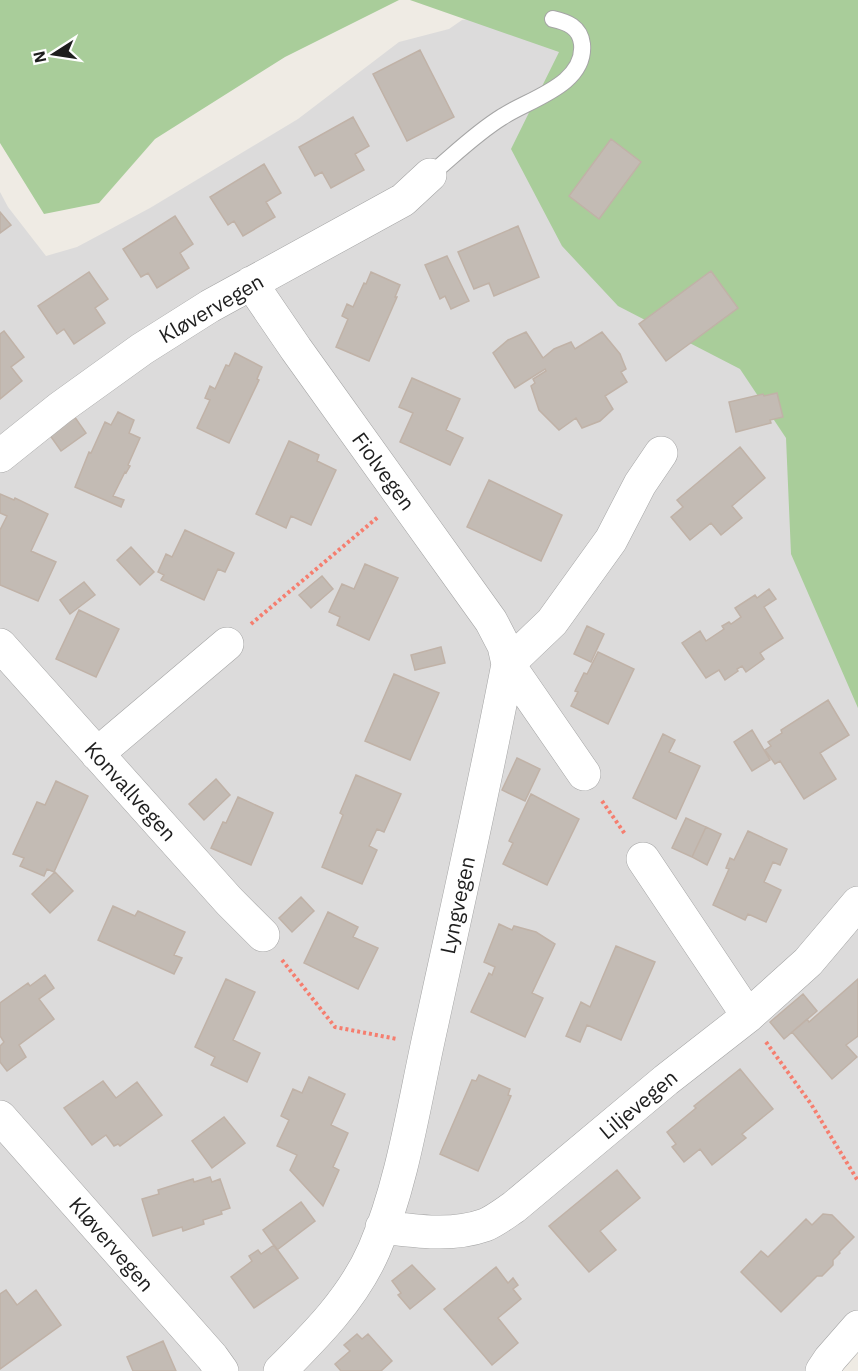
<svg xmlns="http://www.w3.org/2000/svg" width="858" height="1371" font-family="'IBM Plex Sans',sans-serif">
  <rect width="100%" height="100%" fill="#efebe4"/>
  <path fill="#dcdbdb" d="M542,8L858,393V1349L838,1371H0V192L8,207L46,256L77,247L150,208L298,119L399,42L449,29L462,20Z"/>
  <path fill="#a9cd9a" d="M0,0H399L285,57L155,139L99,203L44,214L0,143Z
    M410,0H858V708L791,554L786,438L740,369L618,306L562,246L511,149L559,52Z"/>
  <path fill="#c3bbb4" stroke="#c0b2a7" stroke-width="1.5" d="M420,50L454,117L407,141L373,74Z
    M353,117L369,146L355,154L364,170L331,188L322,172L315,176L299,147Z
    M611,139L641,162L599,219L569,196Z
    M264,164L281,193L266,202L275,217L243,236L234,221L228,225L210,197Z
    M0,212L11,225L0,233Z
    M175,216L193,244L180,253L189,268L157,288L148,273L141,277L123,249Z
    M518,226L539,277L494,296L489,283L474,289L458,252Z
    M447,256L469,301L451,309L445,296L440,299L425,265Z
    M711,271L738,308L666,361L639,324Z
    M89,272L108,299L95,308L105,323L74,344L64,329L57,334L38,306Z
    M371,272L400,285L395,297H397L369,361L336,347L348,319L342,316L347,304L353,307L364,283L366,284Z
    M4,331L24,357L11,367L22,381L0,399V334Z
    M526,332L543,358L554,349L571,342L575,349L602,332L620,354L626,369L621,372L627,382L605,396L613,409L600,421L582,428L576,418L559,430L539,410L531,386L535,383L533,379L546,371L545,369L515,388L493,353L508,340Z
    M235,353L262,367L257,379L259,380L229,443L197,428L210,400L205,398L210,386L215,389L226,365L229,366Z
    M412,378L460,399L446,430L463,438L450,465L400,442L413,413L399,407Z
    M777,393L783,417L770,420L771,423L736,432L729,402L763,394L764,396Z
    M118,412L134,420L129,433L140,438L128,465L130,466L126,473L125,472L113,496L124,500L121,507L75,487L89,452L91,453L105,422L111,425Z
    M74,416L86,433L61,451L49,434Z
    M289,441L319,455L317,461L336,470L311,525L291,516L286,528L256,514Z
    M740,447L765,478L732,506L742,518L721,535L711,523L690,540L671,517L683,507L677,500Z
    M489,480L562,515L541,561L467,527Z
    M0,494L14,500L15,498L48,514L31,551L56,562L38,601L0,585V530L7,516L0,513Z
    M185,530L234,553L225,572L218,569L204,600L161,580L164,575L158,572L166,554L172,557Z
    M131,547L154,572L140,585L117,560Z
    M365,564L398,578L369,640L337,625L340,617L329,612L342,584L354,589Z
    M322,576L333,589L311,608L299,595Z
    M84,582L95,595L70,614L60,600Z
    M769,589L776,599L764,607L783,638L760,653L764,659L746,672L742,666L737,669L738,671L725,680L719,670L706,678L682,643L700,631L706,641L724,629L722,626L729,622L731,624L741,617L735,608L755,595L757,598Z
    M79,610L119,629L96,677L56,659Z
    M587,626L604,634L591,662L574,654Z
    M441,647L445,663L415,670L411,655Z
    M598,652L634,669L608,724L571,706L578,692L575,691L584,673L587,674Z
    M394,674L439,693L410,760L365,741Z
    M828,700L849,735L820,753L836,779L804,799L780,761L775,764L765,750L771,746L768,742L782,733L781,730Z
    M752,730L770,760L752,771L734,742Z
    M663,734L675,740L669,752L700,766L676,819L633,798Z
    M517,758L540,769L525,801L502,790Z
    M356,775L401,794L384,832L377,829L369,846L377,850L362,884L322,867L343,815L340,813Z
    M216,779L230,795L204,820L189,804Z
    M56,781L88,796L54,872L47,869L44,876L20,866L24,858L13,854L37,802L45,805Z
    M531,794L579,819L547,885L503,864L513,843L509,841Z
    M238,797L273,813L251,865L211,848L223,822L226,823Z
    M686,818L706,827L692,857L672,848Z
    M706,827L721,834L707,865L692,857Z
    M748,831L787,849L780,865L773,862L764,882L781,890L766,922L748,914L745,920L713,905L729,869L726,868L730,858L734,860Z
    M55,872L73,891L50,913L32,894Z
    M301,897L314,911L292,932L279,918Z
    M113,906L135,916L138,911L185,932L174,955L182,958L174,974L98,940Z
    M328,912L358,927L353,937L378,948L358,989L304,963Z
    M499,924L512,930L514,926L536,932L555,944L532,993L543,998L525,1037L471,1012L489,973L492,975L495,967L484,962Z
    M616,946L655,962L621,1040L587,1025L580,1042L566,1036L581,1002L590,1007Z
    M45,975L54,988L39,999L54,1019L19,1045L26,1057L7,1071L0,1062V1046L4,1042L0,1036V1003L28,983L30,986Z
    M226,979L255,992L233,1040L260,1053L247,1082L211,1065L215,1057L195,1047Z
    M858,979V1036L846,1045L857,1057L832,1079L792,1032L807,1019L809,1022Z
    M803,994L817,1011L784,1039L770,1022Z
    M740,1069L773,1109L742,1134L746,1138L712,1165L700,1149L684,1162L672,1147L676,1144L667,1132L696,1108L694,1106Z
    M479,1075L510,1089L508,1095L511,1096L478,1171L440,1154L472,1080L476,1081Z
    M309,1077L345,1094L331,1125L348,1133L333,1167L339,1170L323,1206L290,1170L297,1155L277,1146L289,1120L281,1116L293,1089L302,1093Z
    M103,1081L116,1098L137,1082L162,1115L120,1146L118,1144L114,1146L106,1135L92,1145L64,1108Z
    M224,1117L245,1143L212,1168L192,1141Z
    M617,1170L640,1198L600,1231L616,1250L589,1272L549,1226Z
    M210,1177L212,1182L220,1179L230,1208L221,1211L222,1214L203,1220L204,1224L183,1231L182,1227L153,1236L142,1199L159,1194L158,1190L193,1179L194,1182Z
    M301,1202L315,1221L277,1250L263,1230Z
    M823,1214L832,1215L854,1237L839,1252L840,1253L833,1260V1265L822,1276H817L781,1312L741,1272L761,1251L768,1257L806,1219L812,1225Z
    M274,1245L298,1278L254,1308L231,1277L252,1261L249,1256L258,1250L261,1254Z
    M412,1265L435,1289L410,1309L398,1295L401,1293L392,1281Z
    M496,1267L508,1283L513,1278L518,1285L513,1289L521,1299L498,1318L518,1343L492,1365L444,1309Z
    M6,1290L17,1305L36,1290L61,1325L0,1369V1294Z
    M357,1334L362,1339L368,1334L392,1361L381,1371H341L335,1364L350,1351L344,1345Z
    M163,1341L176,1371H133L127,1357Z"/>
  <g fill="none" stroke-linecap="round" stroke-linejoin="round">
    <g stroke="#a5a5a5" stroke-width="18">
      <path id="lane" d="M430,175C454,155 476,133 502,117C529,99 586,85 582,44C580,27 567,22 553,19"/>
    </g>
    <g stroke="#a5a5a5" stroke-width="34">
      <path id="street" d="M251,283L296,349L491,621L504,646L508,664L584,774
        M0,456L60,408L142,349L210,306L403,200L430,175
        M0,645L229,901L263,935
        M97,754L227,644
        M643,859L748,1016
        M0,1117L212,1357L222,1371
        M382,1227C417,1231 451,1237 485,1225C495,1221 505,1213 514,1207L666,1080L748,1016L808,962L858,903
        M280,1371C316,1335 353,1298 374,1250C404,1180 415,1097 432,1023C458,903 485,784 508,664L552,622L611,540L640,484L661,453
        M822,1371L830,1359L858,1327"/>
    </g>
    <path stroke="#f57e6f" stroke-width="4" stroke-dasharray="3 3" stroke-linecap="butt" d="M251,624L378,517
      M602,801L625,834
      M282,960L335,1027L397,1039
      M766,1042L811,1104L858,1181"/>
    <use href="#lane" stroke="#fff" stroke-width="16"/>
    <use href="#street" stroke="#fff" stroke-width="33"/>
  </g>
  <g text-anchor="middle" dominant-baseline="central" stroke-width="4.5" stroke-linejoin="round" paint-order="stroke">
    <g font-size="21" fill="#1e1e1e" stroke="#fff">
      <text transform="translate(211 308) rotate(-30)">Kløvervegen</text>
      <text transform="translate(384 471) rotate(54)">Fiolvegen</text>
      <text transform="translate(131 791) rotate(48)">Konvallvegen</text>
      <text transform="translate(457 905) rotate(-78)">Lyngvegen</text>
      <text transform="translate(638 1104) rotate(-40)">Liljevegen</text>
      <text transform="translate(112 1244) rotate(49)">Kløvervegen</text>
    </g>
  </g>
  <g transform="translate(54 54) rotate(258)" stroke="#ffffff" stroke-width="4.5" paint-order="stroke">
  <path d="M0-4.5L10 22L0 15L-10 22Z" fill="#1e1e1e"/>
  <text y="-9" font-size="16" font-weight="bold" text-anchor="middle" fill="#1e1e1e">N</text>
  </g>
</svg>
